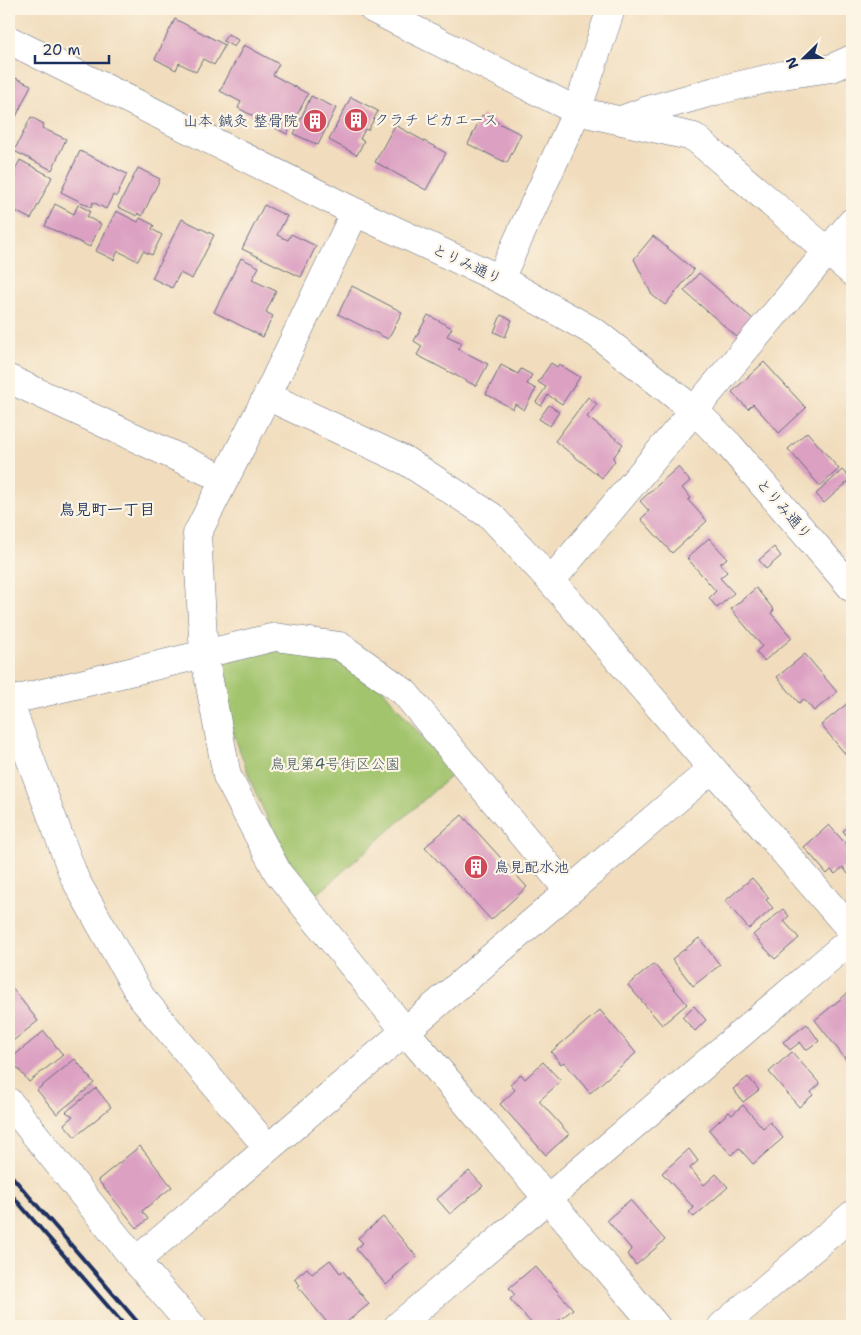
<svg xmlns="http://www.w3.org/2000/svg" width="861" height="1335" font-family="'Shantell Sans','Klee One',sans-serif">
  <rect width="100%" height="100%" fill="#fcf5e5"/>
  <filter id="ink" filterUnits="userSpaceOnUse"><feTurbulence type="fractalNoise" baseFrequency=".02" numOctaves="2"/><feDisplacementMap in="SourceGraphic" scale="10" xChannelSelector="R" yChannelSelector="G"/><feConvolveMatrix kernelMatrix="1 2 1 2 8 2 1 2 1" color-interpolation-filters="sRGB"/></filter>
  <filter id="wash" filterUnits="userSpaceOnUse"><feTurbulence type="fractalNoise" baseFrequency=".0096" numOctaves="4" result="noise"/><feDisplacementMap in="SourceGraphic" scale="20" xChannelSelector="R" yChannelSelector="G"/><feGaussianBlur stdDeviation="1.12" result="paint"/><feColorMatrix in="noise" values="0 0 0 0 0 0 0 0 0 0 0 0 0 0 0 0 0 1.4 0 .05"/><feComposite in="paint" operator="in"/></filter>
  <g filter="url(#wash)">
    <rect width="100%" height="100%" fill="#f1ddbd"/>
    <path fill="#a2c46d" stroke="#5e7a66" d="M275,651L308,652L346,664L381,688L453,774L313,898L279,844L253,787L231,726L221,668L229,659Z"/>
    <g id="blocks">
      <path fill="#dca0c2" d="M175,19L225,45L214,65L203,59L196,72L179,63L176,70L155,59Z
        M228,34L238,40L234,47L223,41Z
        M244,45L279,64L273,75L308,94L287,134L238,108L241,102L220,91Z
        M9,75L31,85L16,117L9,114Z
        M311,96L336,108L318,145L294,134Z
        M351,97L378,111L368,130L365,129L360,139L364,141L357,155L329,140Z
        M482,115L521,134L507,163L468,144Z
        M31,117L44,124L42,128L66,139L52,170L14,151Z
        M395,125L446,153L426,190L375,162Z
        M80,151L127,174L116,197L113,195L106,209L93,202L91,207L61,192Z
        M20,160L52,177L31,219L9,208V182Z
        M138,168L160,179L142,216L138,213L137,216L118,207Z
        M55,204L74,214L78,205L90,211L87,217L101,224L90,247L45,226Z
        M264,205L287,216L277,235L288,240L291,234L316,246L301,277L242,249Z
        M116,211L138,222L140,218L154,225L152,229L162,235L152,255L143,251L138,261L118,251L114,260L96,251Z
        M182,219L214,235L192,279L180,273L172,288L152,278Z
        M653,236L694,270L665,305L652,295L634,259Z
        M241,258L259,267L252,280L276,291L266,312L273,316L263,337L214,312Z
        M699,273L753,319L737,337L684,291Z
        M352,286L402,312L388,339L338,314Z
        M428,315L452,328L447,336L462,343L458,349L488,364L476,386L417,355L422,346L414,341Z
        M501,315L512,320L505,337L494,332Z
        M764,362L806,408L779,433L753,404L748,409L732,392Z
        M551,363L557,367L559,364L580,377L562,404L548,395L541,406L536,402L546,387L538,382Z
        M501,365L518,374L521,369L532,375L527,384L536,389L524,410L515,404L513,409L486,394Z
        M588,397L597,404L587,417L623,444L613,458L615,461L602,478L555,441Z
        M549,405L559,412L550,426L539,419Z
        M807,432L839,469L820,486L788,449Z
        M678,467L690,481L682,488L691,498L688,500L707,521L672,553L641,519L649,511L640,501Z
        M842,470L851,479L824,503L816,494Z
        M709,538L727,558L720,564L727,572L720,578L734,593L717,608L709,598L716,591L687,558Z
        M774,547L781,556L766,569L759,560Z
        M756,588L774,610L771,613L792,638L764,661L756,652L762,646L731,609Z
        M805,654L837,692L814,711L804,699L799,703L777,677Z
        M849,702L852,706V762L821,725Z
        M462,815L527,887L491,920L425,847Z
        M852,824V842L843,831Z
        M829,825L852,851V870L848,874L843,867L835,874L831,870L827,874L804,847Z
        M752,878L769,898L766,900L773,908L749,929L725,901Z
        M783,909L789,916L784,921L799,938L775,959L753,935Z
        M699,938L720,965L693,986L672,959Z
        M654,964L687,1004L662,1025L628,985Z
        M9,984L38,1021L9,1044Z
        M849,992L852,996V1067L815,1020Z
        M694,1006L706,1020L695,1031L682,1017Z
        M600,1010L636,1053L590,1093L564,1062L561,1064L551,1052Z
        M807,1024L819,1041L806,1050L800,1042L790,1050L783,1042Z
        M44,1031L63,1055L29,1082L10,1059Z
        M792,1052L820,1084L811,1092L813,1095L799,1107L769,1072Z
        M75,1059L94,1083L57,1114L37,1090Z
        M543,1062L561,1081L539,1101L569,1134L546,1155L500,1104L515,1090L510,1084L521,1074L525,1079Z
        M748,1077L759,1090L743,1102L733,1089Z
        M96,1088L111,1107L75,1137L64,1124L73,1116L66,1112Z
        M743,1105L763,1128L770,1122L783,1138L753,1164L739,1148L731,1155L709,1130L729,1112L732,1115Z
        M140,1146L172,1187L142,1211L148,1219L137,1228L98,1180Z
        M689,1149L698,1161L690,1168L704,1185L716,1174L728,1187L694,1217L689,1212L694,1208L662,1173Z
        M469,1171L483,1186L450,1214L437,1199Z
        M630,1200L665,1240L636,1265L627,1254L632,1250L607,1220Z
        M383,1217L417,1257L393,1277L394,1278L386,1285L356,1249L363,1243L358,1238Z
        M330,1260L340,1273L343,1271L369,1304L342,1326H330L298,1287L300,1285L294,1279L307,1268L312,1274Z
        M535,1266L573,1309L557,1322L560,1326H534L510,1299L515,1295L509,1288Z"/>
    </g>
  </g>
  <g filter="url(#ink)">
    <use href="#blocks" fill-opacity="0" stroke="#666c7f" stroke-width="1"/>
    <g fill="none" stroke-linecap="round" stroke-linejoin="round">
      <g stroke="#666c7f" stroke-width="29">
        <path id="minor" d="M373,9L577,111L694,137L852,272
          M9,40L355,212L500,279L596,333L695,411L730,446L852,588
          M621,120L645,111L715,91L783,75L832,68L852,59
          M355,212L267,396L197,534L204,654L227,776L278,873L406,1032L656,1326
          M500,279L577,111L611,9
          M9,379L224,479
          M267,396L406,461L491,516L551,581L852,931
          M551,581L852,222
          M9,701L275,637L340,646L404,692L568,890
          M9,702L75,879L141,997L268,1148
          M9,1102L136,1261L192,1326
          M136,1261L712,769
          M398,1326L852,939
          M722,1326L852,1215"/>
      </g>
      <use href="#minor" stroke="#fff" stroke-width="28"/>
      <path stroke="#1b2f5e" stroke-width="4" d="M9,1173L141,1326
        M9,1192L125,1326"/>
    </g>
  </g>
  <defs>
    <g id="building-disc" transform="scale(1.25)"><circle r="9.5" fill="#d1495b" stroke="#fcf5e5"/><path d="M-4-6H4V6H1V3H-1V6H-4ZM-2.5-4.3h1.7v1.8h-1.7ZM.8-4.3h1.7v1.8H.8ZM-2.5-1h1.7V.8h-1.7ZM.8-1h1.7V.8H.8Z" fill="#fff"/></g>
  </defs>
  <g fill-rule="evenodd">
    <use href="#building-disc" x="356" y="120"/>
    <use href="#building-disc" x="315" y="121"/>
    <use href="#building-disc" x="476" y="867"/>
  </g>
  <g text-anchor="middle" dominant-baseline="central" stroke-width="4.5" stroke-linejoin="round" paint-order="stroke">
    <g font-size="15" fill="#1b2f5e" stroke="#fcf5e5" text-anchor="start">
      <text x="374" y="120">クラチ ピカエース</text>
      <text x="298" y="121" text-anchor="end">山本 鍼灸 整骨院</text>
      <text x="494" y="867">鳥見配水池</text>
    </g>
    <g font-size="15" fill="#1b2f5e" stroke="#fcf5e5">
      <text transform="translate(467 264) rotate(25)">とりみ通り</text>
      <text transform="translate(784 509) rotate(49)">とりみ通り</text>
    </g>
    <g font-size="15" fill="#445c62" stroke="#fcf5e5">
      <text x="335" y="764">鳥見第4号街区公園</text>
    </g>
    <g font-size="16" font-weight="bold" fill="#1b2f5e" stroke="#fcf5e5">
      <text x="107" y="509">鳥見町一丁目</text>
    </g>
  </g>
  <rect width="861" height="1335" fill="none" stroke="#fcf5e5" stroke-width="30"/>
  <g transform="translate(804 58) rotate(247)" stroke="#fcf5e5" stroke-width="4" paint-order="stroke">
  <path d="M0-4L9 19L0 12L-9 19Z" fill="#1b2f5e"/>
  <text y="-8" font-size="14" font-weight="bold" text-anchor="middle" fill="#1b2f5e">N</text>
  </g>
  <path d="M35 55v8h74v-8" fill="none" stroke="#1b2f5e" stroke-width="2.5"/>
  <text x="42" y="55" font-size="15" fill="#1b2f5e" stroke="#fcf5e5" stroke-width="4" paint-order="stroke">20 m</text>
</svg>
